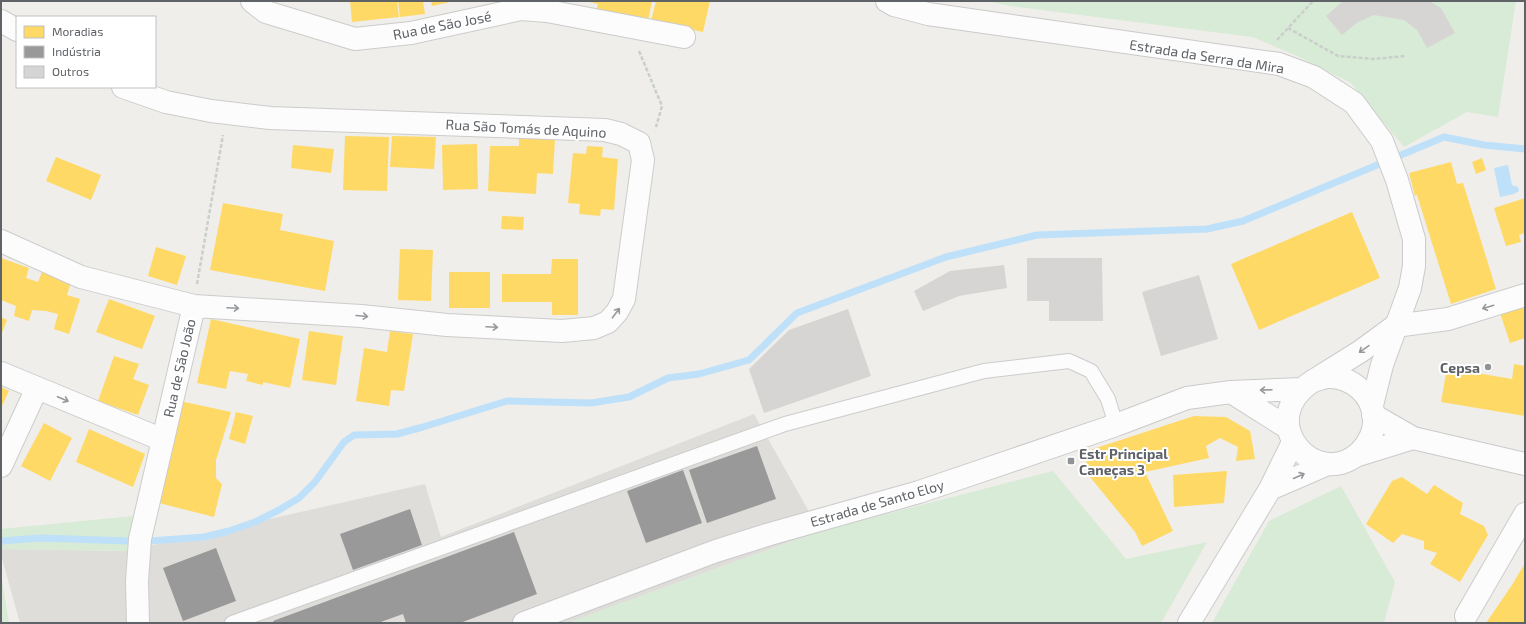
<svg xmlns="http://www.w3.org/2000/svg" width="1526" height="624" font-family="'Exo 2',sans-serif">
  <rect width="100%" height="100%" fill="#efeeea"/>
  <path fill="#dfddda" d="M754,414L820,531L567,623H20L1,555V549L127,551L425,484L441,537Z"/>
  <path fill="#d8ebd6" d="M986,1H1516L1498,117L1467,112L1404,147L1351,83L1295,55L1252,37L1011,6Z
    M1053,471L1126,559L1207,542L1161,623H567L820,531Z
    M1341,486L1395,582L1384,623H1212L1269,521Z
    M133,516L127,551L1,549V529Z
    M1,580H2L9,623H1Z"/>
  <path fill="#bfe0f9" d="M1508,165L1512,185L1518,187L1519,191L1514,194L1500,197L1494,168Z"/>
  <path fill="#ffd966" d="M350,1H397L399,17L352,22Z
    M398,1H423L425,14L400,17Z
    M431,1H450V2L432,6Z
    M585,1H652L648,21L596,11L598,4Z
    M656,1H710L703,32L651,21Z
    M345,136L389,137L387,191L343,190Z
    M392,136L436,137L434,169L390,167Z
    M519,137L555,140L553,174L537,173L536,194L488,191L490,146H519Z
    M477,144L478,189L443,190L442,145Z
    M293,145L334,149L331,173L291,168Z
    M587,146L603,147L602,157L618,159L614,210L601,209L600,216L579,214L580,204L568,203L573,153L586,154Z
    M56,157L101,175L91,200L46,181Z
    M1482,158L1486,170L1476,174L1472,162Z
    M1451,162L1457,184L1463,183L1496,289L1451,304L1417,195L1415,196L1409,173Z
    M1525,198V233L1519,235L1521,242L1506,246L1494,208Z
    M223,203L283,214L280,230L334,241L325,291L210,270Z
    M1352,212L1380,278L1259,330L1231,264Z
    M502,216L524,217L523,230L501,229Z
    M156,247L186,256L177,285L148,276Z
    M400,249L433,250L431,301L398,300Z
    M1,258L29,268L26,278L38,282L42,272L71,282L67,295L80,299L69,334L54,329L58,314L46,311L32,310L29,321L14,316L16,306L1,300Z
    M552,259H578V315H552V302H502V274H551Z
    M449,272H490V308H449Z
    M109,299L155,316L142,349L96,332Z
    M1525,305V338L1510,343L1500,313Z
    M1,317L7,320L1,335Z
    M211,319L300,339L290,388L263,382V385L246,381L248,374L230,371L226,389L197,383Z
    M309,331L343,336L336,385L302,380Z
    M390,331L413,334L404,391L391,390L389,406L356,401L364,348L387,352Z
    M114,356L139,364L133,379L149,385L138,415L98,401Z
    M1514,364L1525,366V416L1441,402L1447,368L1512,379Z
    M1,387L9,391L1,408Z
    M180,401L231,412L216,460V478L222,484L214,517L155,502Z
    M236,412L253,416L245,444L229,439Z
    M1194,416L1226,417L1250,431L1255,459L1236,461L1238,447L1220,438L1206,446L1209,458L1145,472L1173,531L1142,546L1135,532L1090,477L1084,452Z
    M44,423L72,438L50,481L21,466Z
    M89,429L145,454L133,487L76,462Z
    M1227,471L1224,503L1174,507L1173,475Z
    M1402,477L1427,494L1434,485L1463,503L1460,514L1484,526L1488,535L1460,582L1430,564L1437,553L1424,549V541L1402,534L1393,543L1366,524L1392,481Z
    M1525,563V623H1486L1512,585Z"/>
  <path fill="#999" d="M757,446L776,499L707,523L689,470Z
    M683,470L702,523L646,543L627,491Z
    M410,509L422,545L353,570L340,534Z
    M514,532L537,594L460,623H406L403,614L378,623H274L273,621Z
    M216,548L236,601L183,621L163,568Z"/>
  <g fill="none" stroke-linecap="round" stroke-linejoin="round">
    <path stroke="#bfe0f9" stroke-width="7" d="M1,541L40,538L129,541
      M150,541L204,537L229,531L255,522L279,510L299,498L315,482L344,442L354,435L397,434L423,427L507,401L591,403L629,397L668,378L699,374L749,360L797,313L946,257L1037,235L1207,229L1243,221L1444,137L1484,145L1525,149"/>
  </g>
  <path fill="#d6d5d3" d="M1343,1H1429L1441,8L1455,33L1427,48L1417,30L1404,20L1374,15L1358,22L1342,35L1326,16Z
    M1027,258H1102L1103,321H1049V301H1027Z
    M1004,265L1007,288L959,296L923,311L914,291L950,271Z
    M1199,275L1218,339L1161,356L1142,292Z
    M848,309L871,376L764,413L749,369L789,330Z"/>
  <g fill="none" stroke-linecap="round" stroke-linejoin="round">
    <g stroke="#cbcccc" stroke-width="16">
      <path id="lane" d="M232,623L785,424L984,371L1069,361L1091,371L1108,399L1116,425"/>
    </g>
    <g stroke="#cbcccc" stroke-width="24">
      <path id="street" d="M252,1L266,12L355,39L411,33L521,9L547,11L684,37
        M1,21L17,30
        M1,241L81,277L194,306L361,316L447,325L562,331L594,328L608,322L617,312L624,299L643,160L639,143L621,134L605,130L270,118L211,111L166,102L123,87
        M1395,326L1448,319L1525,295
        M1,373L163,440
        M1,466L37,388
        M1270,489L1328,464
        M1466,616L1525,514
        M138,623L137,581L140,539L194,306
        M1189,623L1270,489L1293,442"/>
    </g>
    <g stroke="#cacacb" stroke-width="24">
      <path id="secondary" d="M887,1L894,5L928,14L1279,64L1314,77L1354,103L1382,141L1397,180L1414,239V266L1410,288L1382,365L1372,405
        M1313,381C1317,380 1322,378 1327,377C1352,376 1373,395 1374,419C1375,431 1368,444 1360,452C1316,493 1252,420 1313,381L1361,351L1395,326
        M1231,392L1288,428
        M1373,415L1413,438L1525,464
        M1355,456L1413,438
        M524,623L716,551L770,534L919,492L1116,425L1187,398L1231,392L1301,389"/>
    </g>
    <path stroke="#cacfcc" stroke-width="2.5" stroke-dasharray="4 2" stroke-linecap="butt" d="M1288,28L1338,56L1374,59L1405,56
      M1277,40L1313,1
      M639,51L662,106L656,127
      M197,284L223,135"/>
    <use href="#lane" stroke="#fdfcfc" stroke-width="14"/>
    <use href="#street" stroke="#fdfcfc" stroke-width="22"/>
    <use href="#secondary" stroke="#fdfcfc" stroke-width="22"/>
  </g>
  <defs><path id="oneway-shaft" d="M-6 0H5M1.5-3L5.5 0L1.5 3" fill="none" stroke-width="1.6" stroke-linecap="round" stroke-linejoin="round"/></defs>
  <g stroke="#96999c">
    <use href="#oneway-shaft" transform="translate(1488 307) rotate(163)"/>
    <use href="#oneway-shaft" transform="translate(233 308) rotate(3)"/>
    <use href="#oneway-shaft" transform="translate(616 313) rotate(-53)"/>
    <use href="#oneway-shaft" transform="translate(362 316) rotate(5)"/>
    <use href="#oneway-shaft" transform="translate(492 327) rotate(3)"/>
    <use href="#oneway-shaft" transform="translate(1364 349) rotate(145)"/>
    <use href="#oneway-shaft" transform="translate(1266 390) rotate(178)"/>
    <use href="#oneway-shaft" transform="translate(63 399) rotate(23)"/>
    <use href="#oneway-shaft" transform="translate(1299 476) rotate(-24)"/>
  </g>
  <g fill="#919496" stroke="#fff" stroke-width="1.5">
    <circle cx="1488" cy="367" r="4"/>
    <rect x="1067" y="457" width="8" height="8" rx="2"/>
  </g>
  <g text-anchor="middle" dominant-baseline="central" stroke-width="4" stroke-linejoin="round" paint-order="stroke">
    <g font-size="14" fill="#5f6368" stroke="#fff">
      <text transform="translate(442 25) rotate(-11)">Rua de São José</text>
      <text transform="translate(1207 56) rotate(9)">Estrada da Serra da Mira</text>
      <text transform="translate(526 128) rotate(3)">Rua São Tomás de Aquino</text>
      <text transform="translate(179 368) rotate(-77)">Rua de São João</text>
      <text transform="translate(877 503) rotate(-16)">Estrada de Santo Eloy</text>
    </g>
    <g font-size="14" font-weight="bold" fill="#5f6368" stroke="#fff" text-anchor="end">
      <text x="1480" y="367">Cepsa</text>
      <text x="1079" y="453" text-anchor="start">Estr Principal<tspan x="1079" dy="16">Caneças 3</tspan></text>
    </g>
  </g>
  <rect width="1526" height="624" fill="none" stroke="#5f6368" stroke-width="4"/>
  <rect x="16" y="16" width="140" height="72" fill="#ffffff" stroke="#bfc1c3"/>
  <rect x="24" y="26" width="20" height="12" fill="#ffd966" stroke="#bfc1c3"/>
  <text x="52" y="36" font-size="12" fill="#5f6368">Moradias</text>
  <rect x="24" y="46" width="20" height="12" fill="#999999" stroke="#bfc1c3"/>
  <text x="52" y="56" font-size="12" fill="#5f6368">Indústria</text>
  <rect x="24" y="66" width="20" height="12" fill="#d6d5d3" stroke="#bfc1c3"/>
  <text x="52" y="76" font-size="12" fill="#5f6368">Outros</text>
</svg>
